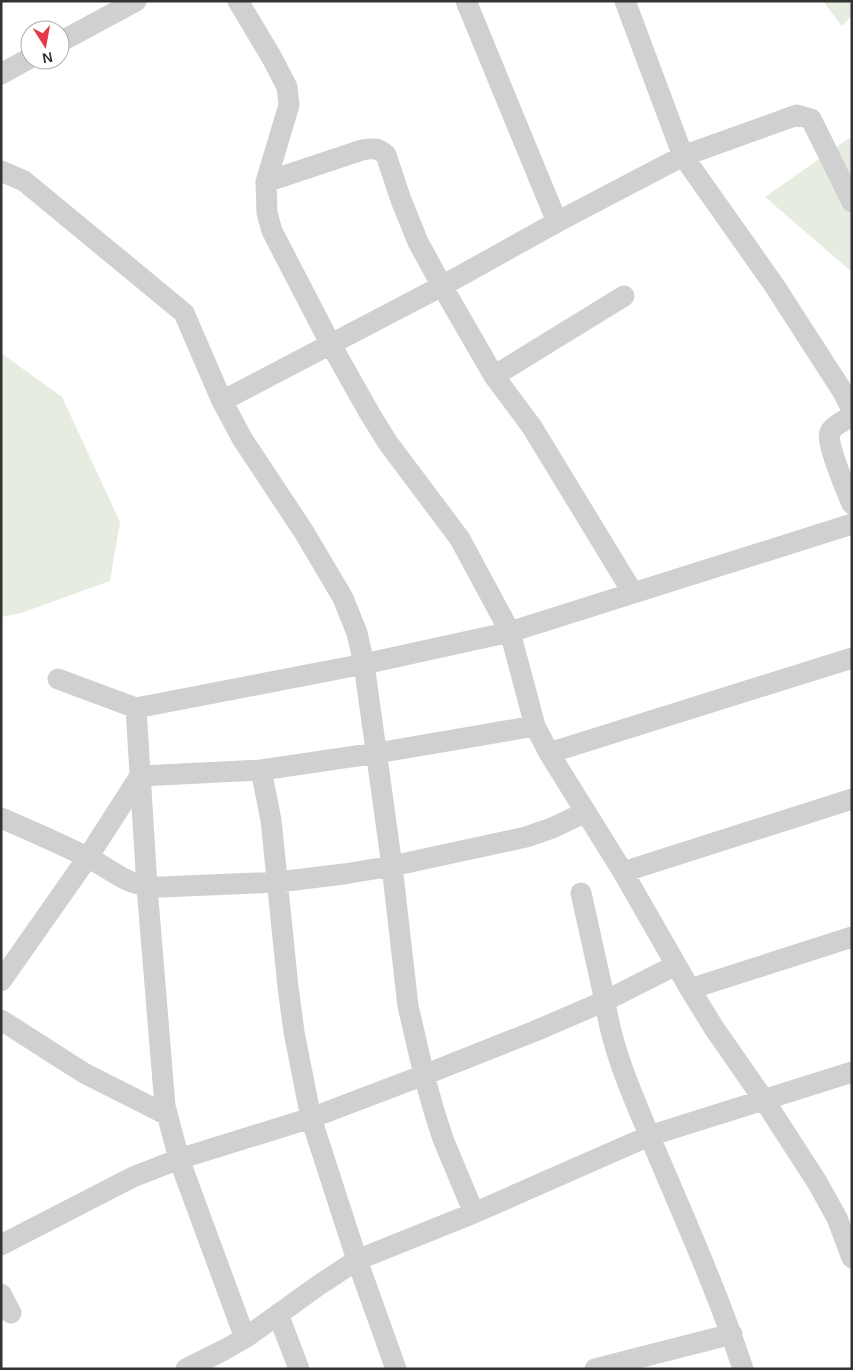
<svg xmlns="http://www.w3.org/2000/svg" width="853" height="1370" font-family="Helvetica,sans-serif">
  <rect width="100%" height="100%" fill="#fff"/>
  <path fill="#e6ecdf" d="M823,1H852V15L842,26Z
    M849,138L852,142V272L765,197Z
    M1,353L62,397L120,522L110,581L21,613L1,617Z"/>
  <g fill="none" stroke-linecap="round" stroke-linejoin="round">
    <path stroke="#d0d0d0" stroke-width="21" d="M238,1L272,58L287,87L289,105L266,182L267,213L272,231L330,343L370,414L388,443L460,539L510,632L535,726L549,753L623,872L690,989L714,1028L764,1100L817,1182L837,1218L852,1258
      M466,1L557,222
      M625,1L683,156L774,285L843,392L852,410
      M60,42L136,1
      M1,74L30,58
      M1,171L24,181L184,313L222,401L243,440L304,532L343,598L357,633L364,664L392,866L408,1006L424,1075L434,1111L443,1139L474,1213
      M266,182L362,150C373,148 379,148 386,155L401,200L418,242L442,286L494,376L532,427L633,593
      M494,376L624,296
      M222,401L442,286L557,222L683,156L797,115L811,119L852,202
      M852,416C845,420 833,426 830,432C825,441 847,492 852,504
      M58,679L136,708L364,664L510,632L852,524
      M136,708L147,887L165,1106L179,1159L245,1338
      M549,753L852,658
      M261,770L271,820L288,987L294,1032L311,1118L357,1260L396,1369
      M1,818C29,830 58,843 85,856C116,871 125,887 162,887L278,882L344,874L392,866L526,837L552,828L586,812
      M623,872L852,799
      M581,893L605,1001C612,1049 631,1092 650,1137C682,1213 717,1290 743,1369
      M1,981L88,857L140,776L261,770L377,753L535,726
      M690,989L852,937
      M1,1020L84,1073L167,1115
      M1,1245L133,1177L179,1159L311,1118L424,1075L535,1031L605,1001L676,965
      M1,1294L11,1313
      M278,1314L299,1369
      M186,1369L224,1350L245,1338L319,1285L357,1260L474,1213L649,1136L852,1072
      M595,1369L732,1334"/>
  </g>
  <rect width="853" height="1370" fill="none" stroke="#333333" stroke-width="5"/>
  <g transform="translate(45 45) rotate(169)"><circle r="24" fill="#ffffff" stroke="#adadad"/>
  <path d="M0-4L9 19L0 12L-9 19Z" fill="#e63946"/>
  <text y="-8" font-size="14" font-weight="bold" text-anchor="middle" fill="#333333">N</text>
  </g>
</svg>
